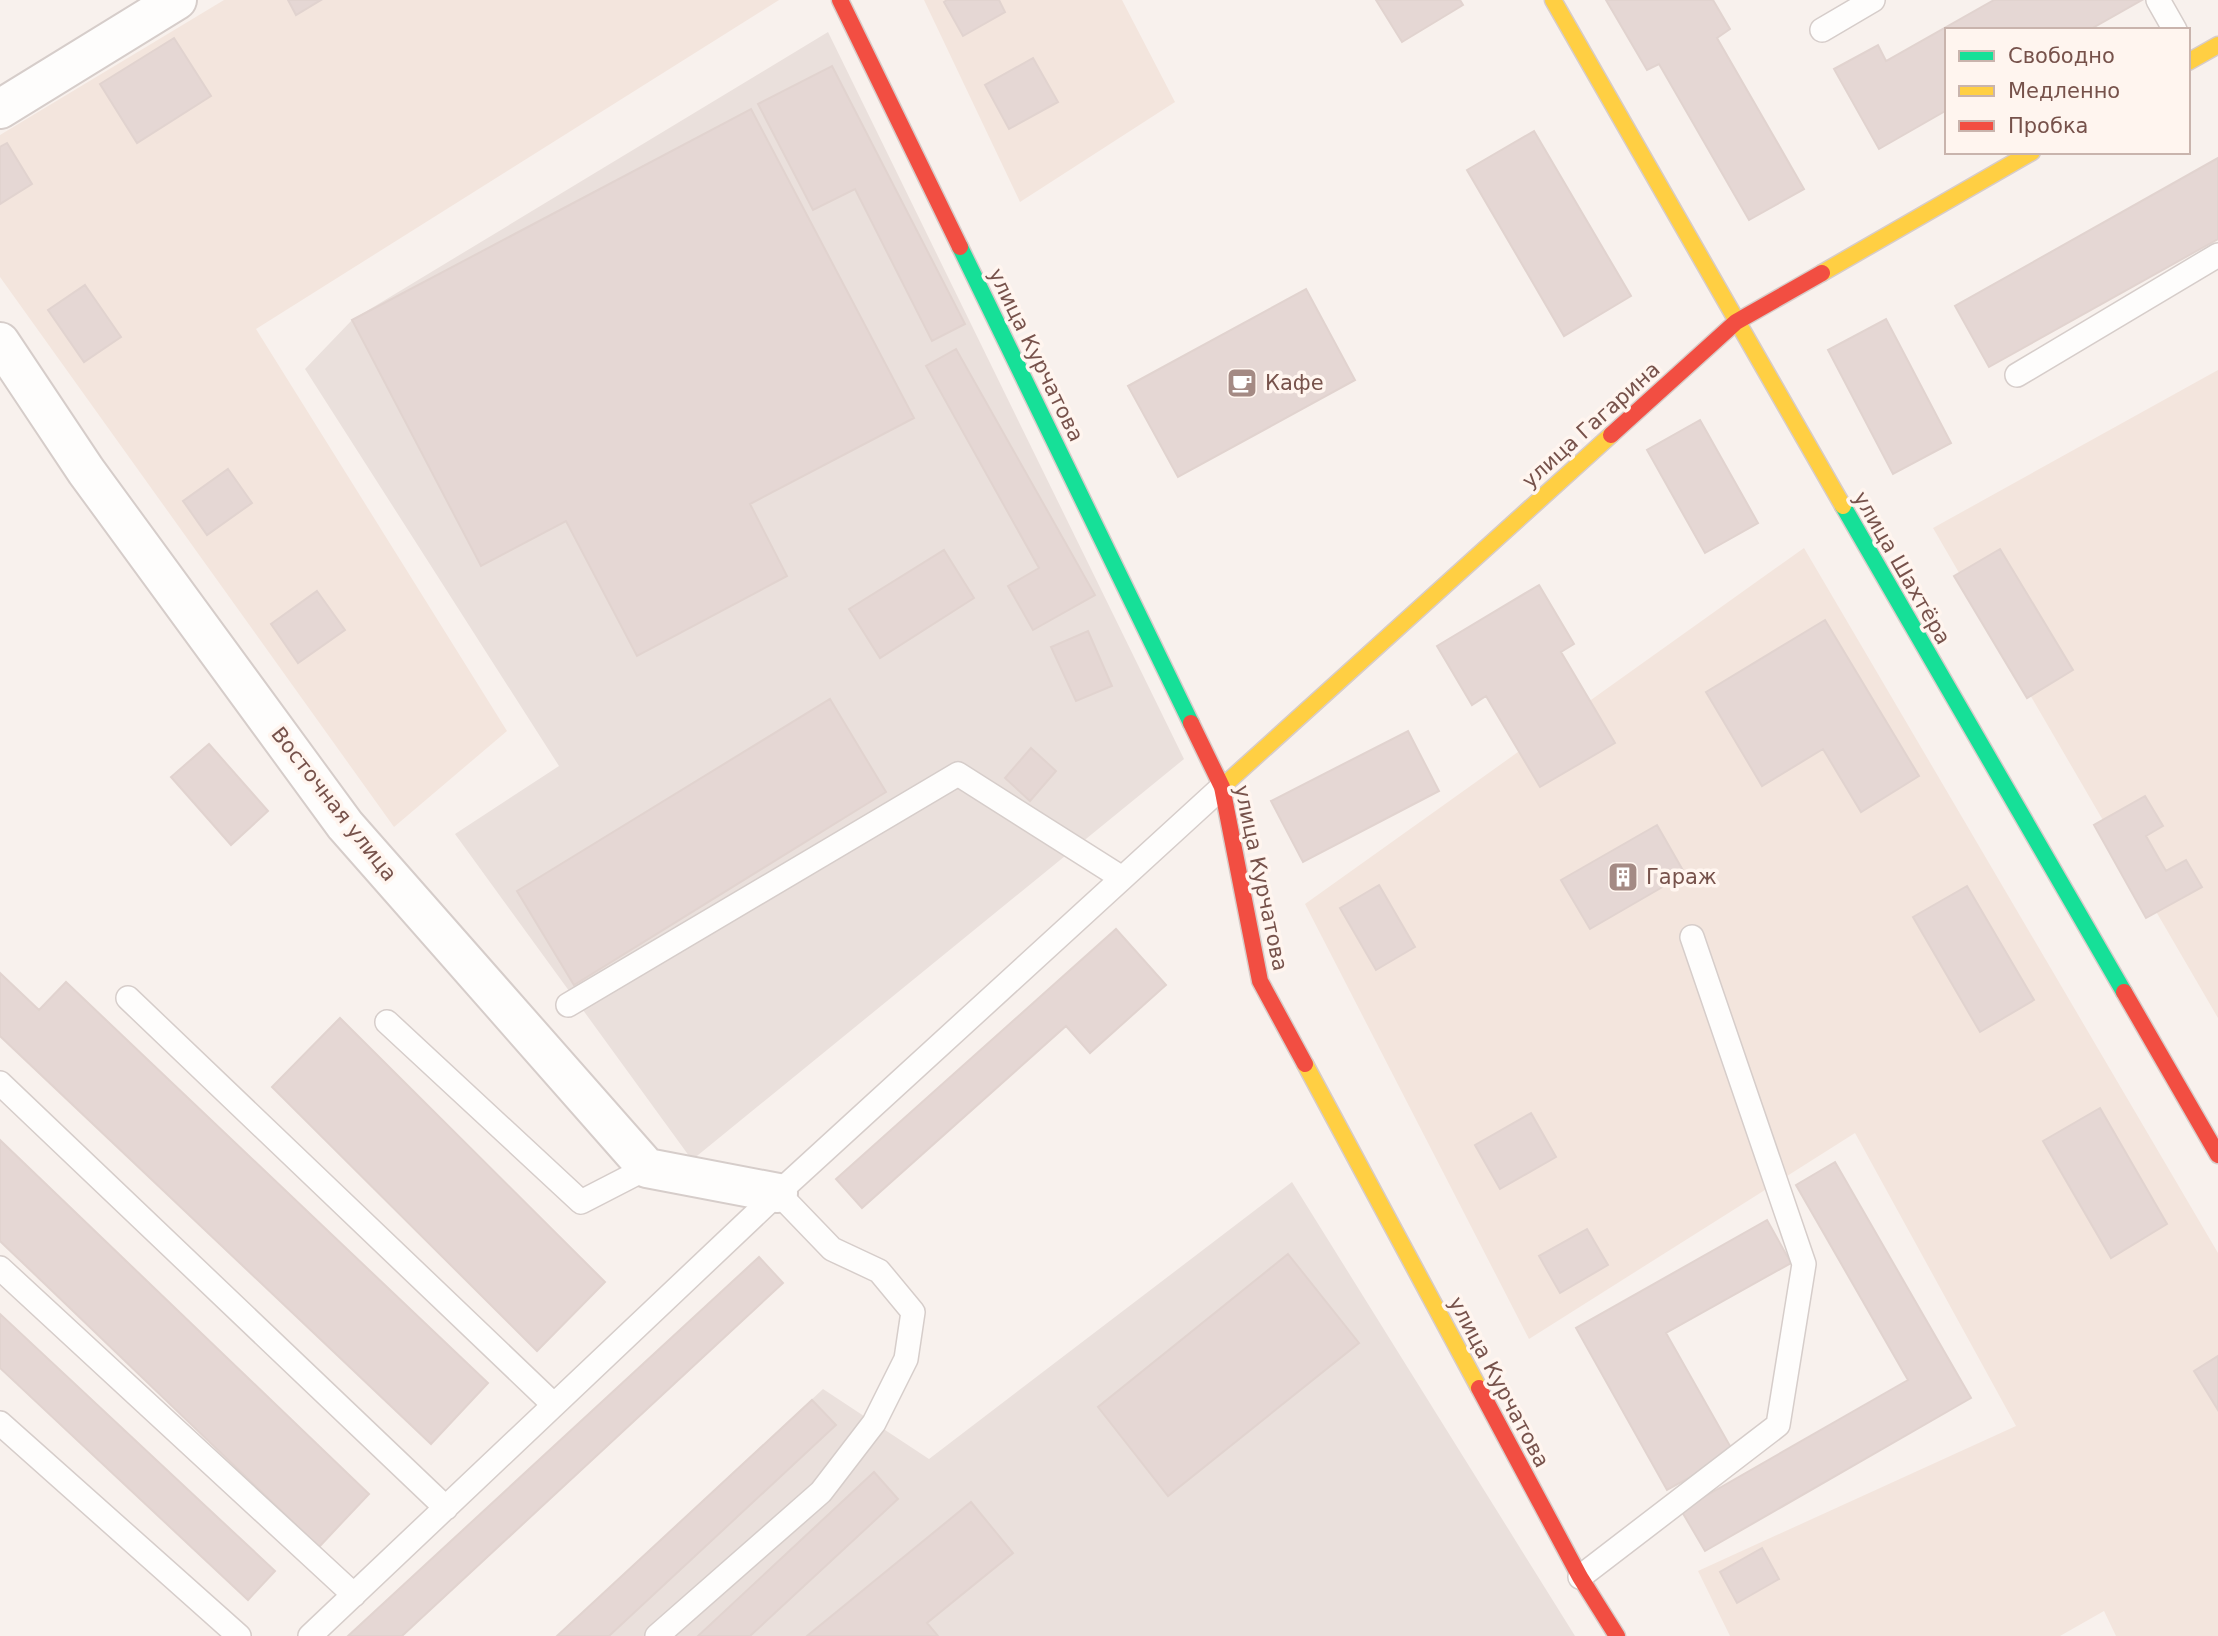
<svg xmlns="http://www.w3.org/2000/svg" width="2218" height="1636" font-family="'DejaVu Sans',sans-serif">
  <rect width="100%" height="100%" fill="#f8f1ed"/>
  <path fill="#f3e5dd" d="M224,0H779L256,329L507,731L394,827L0,277V135Z
    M924,0H1122L1175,102L1020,202Z
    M2218,370V1018L1933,528Z
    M1804,548L2218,1253V1636H2116L2104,1611L2060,1636H1730L1698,1571L2016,1426L1855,1133L1529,1339L1305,904Z"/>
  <path fill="#eae0dc" d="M828,32L1184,759L692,1160L455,834L559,766L305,369L352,320Z
    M1292,1182L1575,1636H557L823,1389L929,1459Z"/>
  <path fill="#e5d7d4" stroke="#e1d3cf" stroke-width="2" d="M288,0H321L296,15Z
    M947,0H999L1005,12L963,36L944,2Z
    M1376,0H1460L1463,5L1402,42Z
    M1606,0H1713L1730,29L1717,38L1804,189L1749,220L1659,64L1647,70Z
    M1994,0H2142L2089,30H1947V110L1879,149L1834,69L1878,45L1886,61Z
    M174,38L211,96L137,143L100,84Z
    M1033,58L1058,102L1009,129L985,85Z
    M832,66L965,324L932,341L855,189L813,210L758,104Z
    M751,109L914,418L750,504L787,576L637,656L566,521L481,566L352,320Z
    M1534,131L1631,296L1564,336L1467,170Z
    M7,143L32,184L0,204V147Z
    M2218,158V239L1989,367L1955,306Z
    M85,285L121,337L84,362L48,310Z
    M1306,289L1355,380L1178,477L1128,386Z
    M1886,319L1951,443L1893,474L1828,350Z
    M956,349L1095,595L1033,630L1008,586L1039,568L926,366Z
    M1700,420L1758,523L1705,553L1647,450Z
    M228,469L252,503L207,535L183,501Z
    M2000,549L2073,670L2027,698L1954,576Z
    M944,550L974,598L880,658L849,609Z
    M1539,585L1574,644L1561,652L1615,743L1540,787L1486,696L1472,705L1437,646Z
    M317,591L345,630L298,663L271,624Z
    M1825,620L1919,776L1861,812L1823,749L1762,786L1706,692Z
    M1088,631L1112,686L1076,701L1051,647Z
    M830,699L886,792L574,985L517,891Z
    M1408,731L1439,791L1303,862L1271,801Z
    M209,744L268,811L231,845L171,777Z
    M1031,748L1056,771L1030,801L1005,778Z
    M2145,796L2163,826L2146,836L2166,871L2186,860L2202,887L2146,918L2094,825Z
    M1657,825L1685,874L1590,929L1561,880Z
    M1379,885L1415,947L1376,970L1340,908Z
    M1967,886L2034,1000L1980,1032L1913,917Z
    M1116,929L1166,985L1090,1053L1066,1026L862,1208L836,1179Z
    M0,973L39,1010L66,982L488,1383L431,1444L0,1036Z
    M340,1018L605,1282L537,1351L272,1087Z
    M2100,1108L2167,1224L2111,1258L2043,1141Z
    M1531,1113L1556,1157L1500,1189L1475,1145Z
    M0,1140L369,1494L319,1547L0,1241Z
    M1835,1162L1971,1398L1705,1551L1681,1510L1908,1380L1796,1185Z
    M1767,1220L1791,1263L1666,1333L1734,1453L1667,1490L1576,1328Z
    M1587,1229L1608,1265L1560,1293L1539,1256Z
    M1288,1254L1359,1343L1168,1496L1098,1407Z
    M759,1257L783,1283L402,1636H348Z
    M0,1314L275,1571L248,1600L0,1368Z
    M2218,1356V1410L2194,1371Z
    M812,1400L836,1425L609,1636H557Z
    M874,1472L898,1499L750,1636H698Z
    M971,1502L1013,1553L927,1623L938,1636H807Z
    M1762,1548L1779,1579L1737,1603L1720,1572Z"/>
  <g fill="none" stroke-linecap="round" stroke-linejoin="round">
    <g stroke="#d6cdca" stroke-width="26">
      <path id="lane" d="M2158,0L2175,30
        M1822,30L1873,0
        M2017,375L2218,255
        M128,998L554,1405
        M568,1005L958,774L1122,878
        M387,1022L581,1202L647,1168
        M0,1083L446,1508
        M0,1268L354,1595
        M0,1423L239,1636
        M1580,1577L1778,1425L1804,1264L1692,937
        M310,1636L778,1193L1222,787
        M657,1636L821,1492L874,1423L906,1359L913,1312L879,1271L832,1249L778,1193"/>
    </g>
    <g stroke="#d6cdca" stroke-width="42">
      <path id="street" d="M0,109L177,0
        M0,342L86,471L345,825L647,1168L778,1193"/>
    </g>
    <g stroke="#d7ccc9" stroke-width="19">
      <path id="fast" d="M960,247L1191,723
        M1843,506L2124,992"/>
    </g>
    <g stroke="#d7ccc9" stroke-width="19">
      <path id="slow" d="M1553,0L1843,506
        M2188,62L2218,45
        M1822,273L2032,152
        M1222,787L1611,435
        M1305,1064L1479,1388"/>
    </g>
    <g stroke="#d7ccc9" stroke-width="19">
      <path id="jam" d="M840,0L960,247
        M1611,435L1736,322L1822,273
        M1191,723L1222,787L1260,981L1305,1064
        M2124,992L2218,1155
        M1479,1388L1580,1577L1617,1636"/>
    </g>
    <use href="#lane" stroke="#fefdfc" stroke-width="23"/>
    <use href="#street" stroke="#fefdfc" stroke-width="38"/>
    <use href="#fast" stroke="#16e098" stroke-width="16"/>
    <use href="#slow" stroke="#ffcf43" stroke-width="16"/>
    <use href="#jam" stroke="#f24e42" stroke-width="16"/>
  </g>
  <defs>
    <g id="cafe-square" transform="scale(1.575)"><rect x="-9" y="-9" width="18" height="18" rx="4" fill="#a48a84" stroke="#fff5ef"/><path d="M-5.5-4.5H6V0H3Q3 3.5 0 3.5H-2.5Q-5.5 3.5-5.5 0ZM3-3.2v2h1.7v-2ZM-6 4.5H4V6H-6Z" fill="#fff"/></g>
    <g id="building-square" transform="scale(1.575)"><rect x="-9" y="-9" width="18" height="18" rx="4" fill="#a48a84" stroke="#fff5ef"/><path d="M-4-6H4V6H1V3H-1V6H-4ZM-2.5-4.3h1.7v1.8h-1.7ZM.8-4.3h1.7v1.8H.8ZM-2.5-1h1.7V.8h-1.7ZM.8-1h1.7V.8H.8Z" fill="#fff"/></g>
  </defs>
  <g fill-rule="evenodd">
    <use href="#cafe-square" x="1242" y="383"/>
    <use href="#building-square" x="1623" y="877"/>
  </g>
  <g text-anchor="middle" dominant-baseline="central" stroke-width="7" stroke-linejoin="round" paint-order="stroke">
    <g font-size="21" fill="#77524b" stroke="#fff5ef">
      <text transform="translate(1036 355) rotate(64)">улица Курчатова</text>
      <text transform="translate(1591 425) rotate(-42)">улица Гагарина</text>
      <text transform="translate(1902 568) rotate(60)">улица Шахтёра</text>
      <text transform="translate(334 804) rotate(52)">Восточная улица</text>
      <text transform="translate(1261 878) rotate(78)">улица Курчатова</text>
      <text transform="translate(1499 1382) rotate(62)">улица Курчатова</text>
    </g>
    <g font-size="21" fill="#77524b" stroke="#fff5ef" text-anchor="start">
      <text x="1265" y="383">Кафе</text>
      <text x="1646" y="877">Гараж</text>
    </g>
  </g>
  <rect x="1945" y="28" width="245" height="126" fill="#fff5ef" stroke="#c9b4ad" stroke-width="2"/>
  <rect x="1959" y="51" width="35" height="10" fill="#16e098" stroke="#c9b4ad" stroke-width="2"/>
  <text x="2008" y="63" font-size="21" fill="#77524b">Свободно</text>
  <rect x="1959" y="86" width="35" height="10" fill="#ffcf43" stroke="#c9b4ad" stroke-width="2"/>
  <text x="2008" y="98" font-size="21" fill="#77524b">Медленно</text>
  <rect x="1959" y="121" width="35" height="10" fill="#f24e42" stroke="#c9b4ad" stroke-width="2"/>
  <text x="2008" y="133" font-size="21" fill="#77524b">Пробка</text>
</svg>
